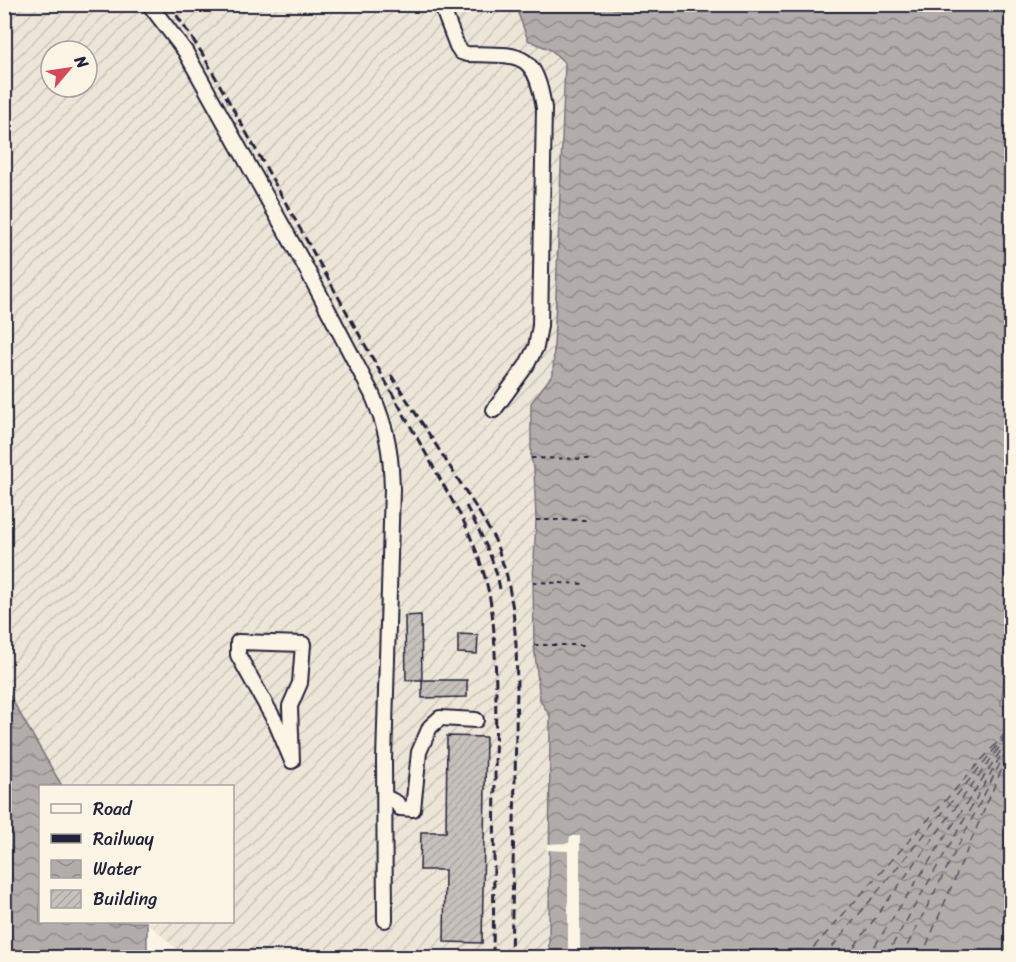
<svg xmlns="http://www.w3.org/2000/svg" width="1016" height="962" font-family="Sriracha,sans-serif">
  <defs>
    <pattern id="industrial-furrows" width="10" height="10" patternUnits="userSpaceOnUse" patternTransform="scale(1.5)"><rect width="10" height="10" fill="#ece5d8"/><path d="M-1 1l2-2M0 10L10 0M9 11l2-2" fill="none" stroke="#cac4ba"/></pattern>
    <pattern id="water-waves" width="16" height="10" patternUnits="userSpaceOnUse" patternTransform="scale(1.5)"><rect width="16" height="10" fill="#b2adab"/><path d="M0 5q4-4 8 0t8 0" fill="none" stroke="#908c8c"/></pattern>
    <pattern id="building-hatch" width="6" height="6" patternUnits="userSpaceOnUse" patternTransform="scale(1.5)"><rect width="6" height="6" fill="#c6c1bb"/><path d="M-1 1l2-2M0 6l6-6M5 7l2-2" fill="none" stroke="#aaa6a2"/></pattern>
  </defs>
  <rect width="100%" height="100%" fill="#fcf5e5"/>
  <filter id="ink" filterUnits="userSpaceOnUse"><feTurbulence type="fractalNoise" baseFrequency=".0167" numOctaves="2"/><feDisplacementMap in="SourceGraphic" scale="12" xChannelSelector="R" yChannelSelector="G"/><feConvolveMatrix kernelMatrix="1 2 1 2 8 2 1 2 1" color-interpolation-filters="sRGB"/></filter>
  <g filter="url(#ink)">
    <path fill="url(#industrial-furrows)" fill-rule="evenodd" d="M4,5H515L528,40L551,50L565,63L553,374L531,404V458L534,468L536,520L533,582L534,645L540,700L550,716L549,957H186L146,922H232V786H62L5,686ZM51,51H87V87H51Z
      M1009,644L1011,645V707L1001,705Z"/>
    <path fill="url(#water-waves)" stroke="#78757e" stroke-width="1.5" d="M515,5H1011L1012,645H1009L1001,705L1012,707V943L1009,957H549L550,716L540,700L534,645L533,582L536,520L534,469L531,458V403L553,374L565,63L551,50L528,40Z
      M4,686L62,786H40V922H146L147,924V957H5Z"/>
    <path fill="#fcf5e5" d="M570,836H580V957H568V851L546,850L547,844L569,843Z"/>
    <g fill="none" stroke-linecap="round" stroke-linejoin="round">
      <path stroke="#545362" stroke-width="1.5" stroke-dasharray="8 6" stroke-linecap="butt" d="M804,958L1012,726
        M823,958L1012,728
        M846,958L1012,730
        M867,958L1012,733
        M885,958L1012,736
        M901,958L1012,740
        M921,958L1012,745"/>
    </g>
    <path fill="url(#building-hatch)" stroke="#22223b" stroke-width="1.5" d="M421,615L422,680H406L405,616Z
      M458,634L478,635L477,654L458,653Z
      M422,680H467V697L422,698Z
      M447,736L486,737L482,943L444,942L445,870H420L421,832H446Z"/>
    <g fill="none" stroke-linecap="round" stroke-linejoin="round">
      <g stroke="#22223b" stroke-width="18">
        <path id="minor" d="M149,4L185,51L306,268L372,394C387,429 391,451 392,489L384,760L385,920
          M441,4L457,46L461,52L467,54C519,55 535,50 544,108L540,326L536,347L526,366L494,410
          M238,642L303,644L300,683L290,706L292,761L276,723L238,655Z
          M385,797L397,803L400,808L413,809L419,752L430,727L440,718L476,720"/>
      </g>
      <path stroke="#22223b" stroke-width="2" stroke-dasharray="4.5 4.5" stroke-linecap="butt" d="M531,458L589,459
        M536,520H587
        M533,582L587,584
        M534,645H584"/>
      <use href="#minor" stroke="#fcf5e5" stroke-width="14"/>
      <path stroke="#22223b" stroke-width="3" stroke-dasharray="9 4.5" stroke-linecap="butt" d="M169,4L202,53L232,107L463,520C472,540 480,559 486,581C495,615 495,651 496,687L493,958
        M391,375L479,512L495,540L507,576L513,609L516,644L517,688L511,958
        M466,506C480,532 495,560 500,589"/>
    </g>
  </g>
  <rect width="1016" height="962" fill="none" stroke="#fcf5e5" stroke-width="24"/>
  <rect x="12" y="12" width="992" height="938" fill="none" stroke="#22223b" stroke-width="2" filter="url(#ink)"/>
  <rect x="39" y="785" width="195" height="138" fill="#fcf5e5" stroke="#a5a1a1" stroke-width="1.5"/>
  <rect x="51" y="804" width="30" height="9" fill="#fcf5e5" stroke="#a5a1a1" stroke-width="1.5"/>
  <text x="93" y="815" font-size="18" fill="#22223b">Road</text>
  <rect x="51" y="834" width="30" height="9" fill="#22223b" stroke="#a5a1a1" stroke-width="1.5"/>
  <text x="93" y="845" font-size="18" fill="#22223b">Railway</text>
  <rect x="51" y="860" width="30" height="18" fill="url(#water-waves)" stroke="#a5a1a1" stroke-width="1.5"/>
  <text x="93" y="875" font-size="18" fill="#22223b">Water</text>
  <rect x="51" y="890" width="30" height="18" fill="url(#building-hatch)" stroke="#a5a1a1" stroke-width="1.5"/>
  <text x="93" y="905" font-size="18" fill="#22223b">Building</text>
  <g transform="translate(69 69) rotate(61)"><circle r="28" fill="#fcf5e5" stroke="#a5a1a1" stroke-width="1.5"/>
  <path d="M0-4.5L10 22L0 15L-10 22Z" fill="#d1495b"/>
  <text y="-9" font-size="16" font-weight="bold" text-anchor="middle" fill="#22223b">N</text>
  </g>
</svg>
